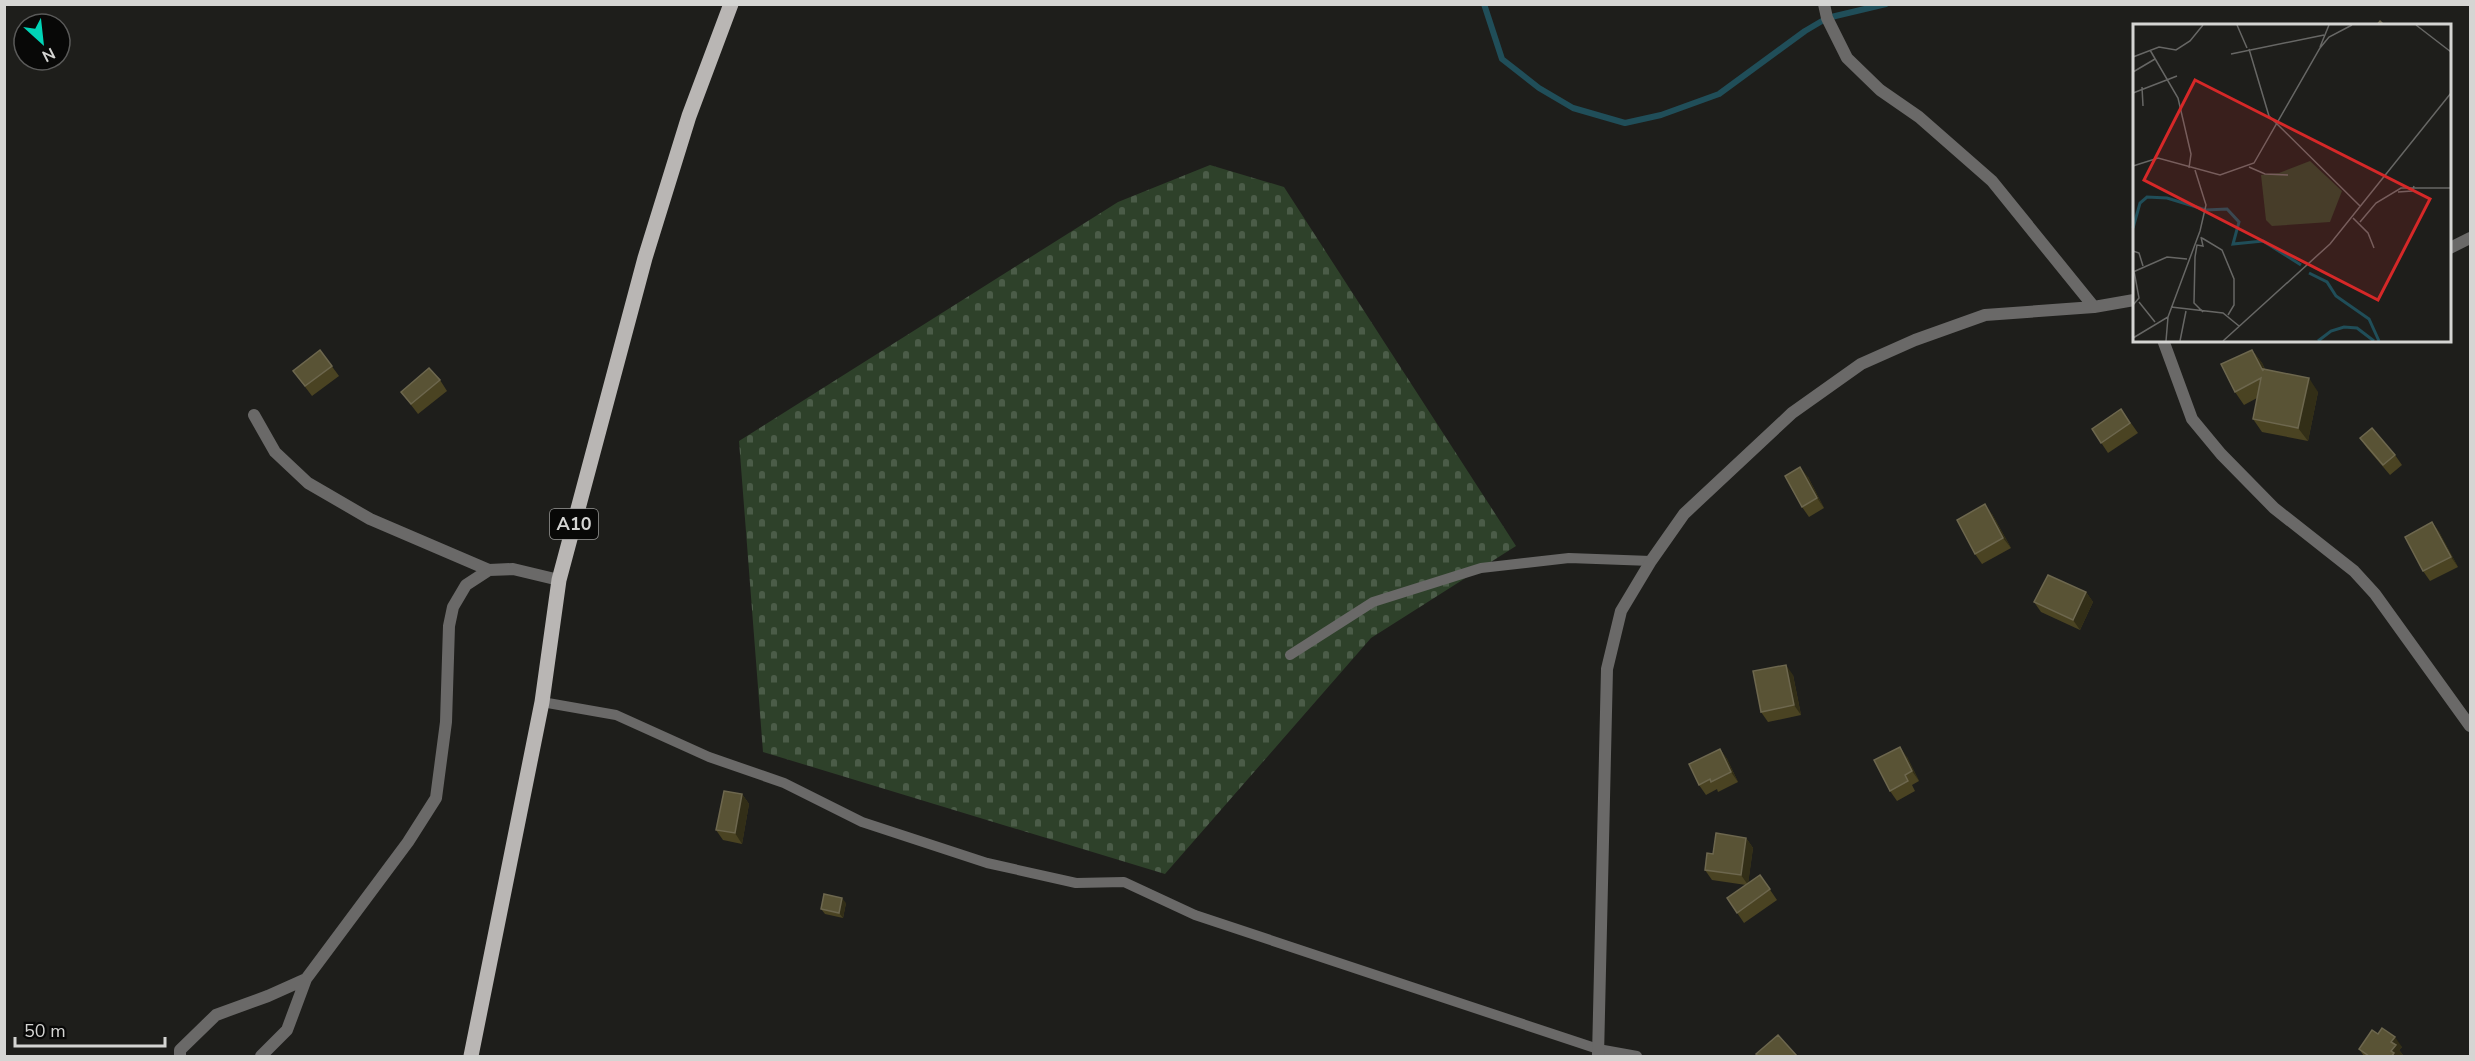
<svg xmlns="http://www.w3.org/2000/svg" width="2475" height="1061" font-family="'Nunito Sans',sans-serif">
  <defs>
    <pattern id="cemetery-stones" width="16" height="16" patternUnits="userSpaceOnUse" patternTransform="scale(1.5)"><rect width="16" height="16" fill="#2e412a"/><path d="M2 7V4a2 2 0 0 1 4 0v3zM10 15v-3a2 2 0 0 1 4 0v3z" fill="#4b5c48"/></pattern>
  </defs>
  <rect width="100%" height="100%" fill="#1e1e1b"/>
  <path fill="url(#cemetery-stones)" d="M1210,165L1284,187L1516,546L1371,638L1165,874L763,752L739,441L1118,202Z"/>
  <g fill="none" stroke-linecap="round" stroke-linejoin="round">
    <path stroke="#204e59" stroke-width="6" d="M1484,4L1502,59L1539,88L1573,108L1625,123L1661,115L1719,94L1805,31L1827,18L1886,4"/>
    <path stroke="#6a6968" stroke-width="10" d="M1290,655L1373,602L1481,568L1569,558L1651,561
      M542,702L616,715L709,757L784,783L862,822L987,863L1076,883L1124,882L1195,915L1598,1049L1637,1056"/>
    <path stroke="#6a6968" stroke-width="12" d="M1824,4L1827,18L1847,58L1880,90L1919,117L1992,181L2094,307
      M2450,248L2470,238
      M2163,340L2192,419L2221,454L2274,508L2354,571L2375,594L2470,726
      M254,415L275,452L308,483L370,519L489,570L513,569L559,580
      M180,1056V1050L216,1015L268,996L306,979
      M261,1056L287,1030L306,979L408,842L436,798L446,722L449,626L453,607L466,585L489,570
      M1598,1056L1607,669L1621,611L1651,561L1684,514L1792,413L1861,364L1915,340L1985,315L2094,307L2134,300"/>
    <path stroke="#b9b6b4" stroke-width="15" d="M471,1056L542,702L559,580L645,258L689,116L731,4"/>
  </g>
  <path fill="#4a4322" d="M320,350L339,376L312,396L293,371Z
    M2252,350L2262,363L2265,369L2318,392L2308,441L2262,432L2253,419L2257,398L2244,405L2235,392Z
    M440,380L447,391L418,414L401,392Z
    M2121,409L2138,433L2108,453L2092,429Z
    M2360,438L2395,455L2402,465L2390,475L2367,448Z
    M1808,477L1824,508L1809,517L1802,507Z
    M1992,514L2011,548L1982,564L1975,554Z
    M2432,522L2439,532L2458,567L2430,581L2423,571Z
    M2086,592L2093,602L2080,630L2041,612L2034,602Z
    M1793,675L1801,715L1768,722L1761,712Z
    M1720,749L1727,759L1738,782L1718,792L1717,789L1706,795L1699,785Z
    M1907,757L1919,781L1912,785L1915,791L1897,801L1890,791Z
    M742,794L749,804L742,844L723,840L716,830Z
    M1746,838L1753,848L1748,883L1760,875L1777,900L1744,923L1727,898L1746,885L1712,880L1705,870L1713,854Z
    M846,903L843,918L825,914L821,909Z
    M2378,1034L2402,1047L2399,1050L2403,1055L2402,1056H2364L2359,1049Z"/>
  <path fill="#322e17" d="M2252,350L2262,363L2272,385L2263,371Z
    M2309,378L2318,392L2308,441L2298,428Z
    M1800,467L1808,477L1824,508L1817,498Z
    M1985,504L1992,514L2011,548L2003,538Z
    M2432,522L2439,532L2458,567L2451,557Z
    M2086,592L2093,602L2080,630L2073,620Z
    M1786,665L1793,675L1801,715L1794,705Z
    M1900,747L1907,757L1919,781L1912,771Z
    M1720,749L1727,759L1738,782L1731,772Z
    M742,794L749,804L742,844L735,833Z
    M1746,838L1753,848L1748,885L1741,875Z
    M842,898L846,903L843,918L839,913Z
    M2395,1037L2402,1047L2399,1050L2403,1055L2402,1056H2392L2391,1042Z"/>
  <path fill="#595335" stroke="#6d674e" stroke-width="1.5" d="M2380,21L2385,26H2376Z
    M320,350L332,366L305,386L293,371Z
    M2252,350L2263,371V369L2309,378L2298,428L2253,419L2261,378L2235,392L2221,364Z
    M429,368L440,380L411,404L401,392Z
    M2121,409L2130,423L2101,443L2092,429Z
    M2372,428L2395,455L2383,465L2360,438Z
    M1800,467L1817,498L1802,507L1785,476Z
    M1985,504L2003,538L1975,554L1957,520Z
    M2432,522L2451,557L2423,571L2405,537Z
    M2048,575L2086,592L2073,620L2034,602Z
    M1786,665L1794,705L1761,712L1753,671Z
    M1900,747L1912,771L1905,775L1908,781L1890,791L1874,760Z
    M1720,749L1731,772L1711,782L1710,779L1699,785L1689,764Z
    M724,791L742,794L735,833L716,830Z
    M1716,833L1746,838L1741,875L1705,870L1707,853L1713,854Z
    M1760,875L1770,889L1737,913L1727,898Z
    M824,894L842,898L839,913L821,909Z
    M2382,1028L2395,1037L2391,1042L2396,1045L2391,1051L2394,1053L2392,1056H2369L2359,1049L2372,1030L2378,1034Z
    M1778,1035L1797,1056H1758L1756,1054Z"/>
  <g text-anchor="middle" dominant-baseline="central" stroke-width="5" stroke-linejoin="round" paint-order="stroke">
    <rect fill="#080807" stroke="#989896" stroke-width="1.5" x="550" y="509" width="48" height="30" rx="4.5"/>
    <g font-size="18" font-weight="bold" fill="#d5d5d3">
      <text x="574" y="524">A10</text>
    </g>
  </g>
  <g transform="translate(2133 24)">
    <rect width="318" height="318" fill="#1e1e1b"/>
    <path d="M177,137L209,167L197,198L139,202L133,196L128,151L146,149Z" fill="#2e412a"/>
    <path fill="none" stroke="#204e59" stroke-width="3" d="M0,204L7,179L14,173L34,174L73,186L94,185L106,198L100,220L130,217L168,241M176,249L194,258L203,272L236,295L246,317M185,317L198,307L211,303L224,304L241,317"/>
    <path fill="none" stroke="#676765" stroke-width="1.5" d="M104,1L114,24M283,1L318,28M187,23L196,1M116,25L136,92L227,182M17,26L45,74L58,130L56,144M98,30L191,11M0,33L26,23L43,26L57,17L70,1M0,48L22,35M9,63L10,82M0,69L44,52M0,142L25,134L87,151L121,139L187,24L196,13L219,1M116,143L132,150L155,151M265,168L279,167L281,162M220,194L235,209L241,224M227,198L243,179L268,164H318M68,213L70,222L64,221L62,233L61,279L70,288M69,214L89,226L101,255V281L95,291M0,227L6,229L10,242M0,248L34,233L54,235M6,278L22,298M0,281L6,274L1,247M38,283L90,289L106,302M0,314L35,293L67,207L73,181L62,146M33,317L35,293M47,317L53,287M90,317L197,220L318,69"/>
    <path fill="#d62828" fill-opacity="0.15" stroke="#d62828" stroke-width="3" d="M62,56L297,175L245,276L11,156Z"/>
    <rect width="318" height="318" fill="none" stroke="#d5d5d3" stroke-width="3"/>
  </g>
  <rect width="2475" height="1061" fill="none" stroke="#d5d5d3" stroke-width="12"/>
  <g transform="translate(42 42) rotate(153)"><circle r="28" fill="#080807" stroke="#5a5a59" stroke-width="1.5"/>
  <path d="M0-4.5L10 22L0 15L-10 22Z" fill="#00d5b7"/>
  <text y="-9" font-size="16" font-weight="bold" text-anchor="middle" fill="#d5d5d3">N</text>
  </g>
  <path d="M15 1037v9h150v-9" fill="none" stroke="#d5d5d3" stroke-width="3"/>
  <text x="24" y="1037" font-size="18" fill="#d5d5d3" stroke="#080807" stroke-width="4.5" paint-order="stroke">50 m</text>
</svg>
